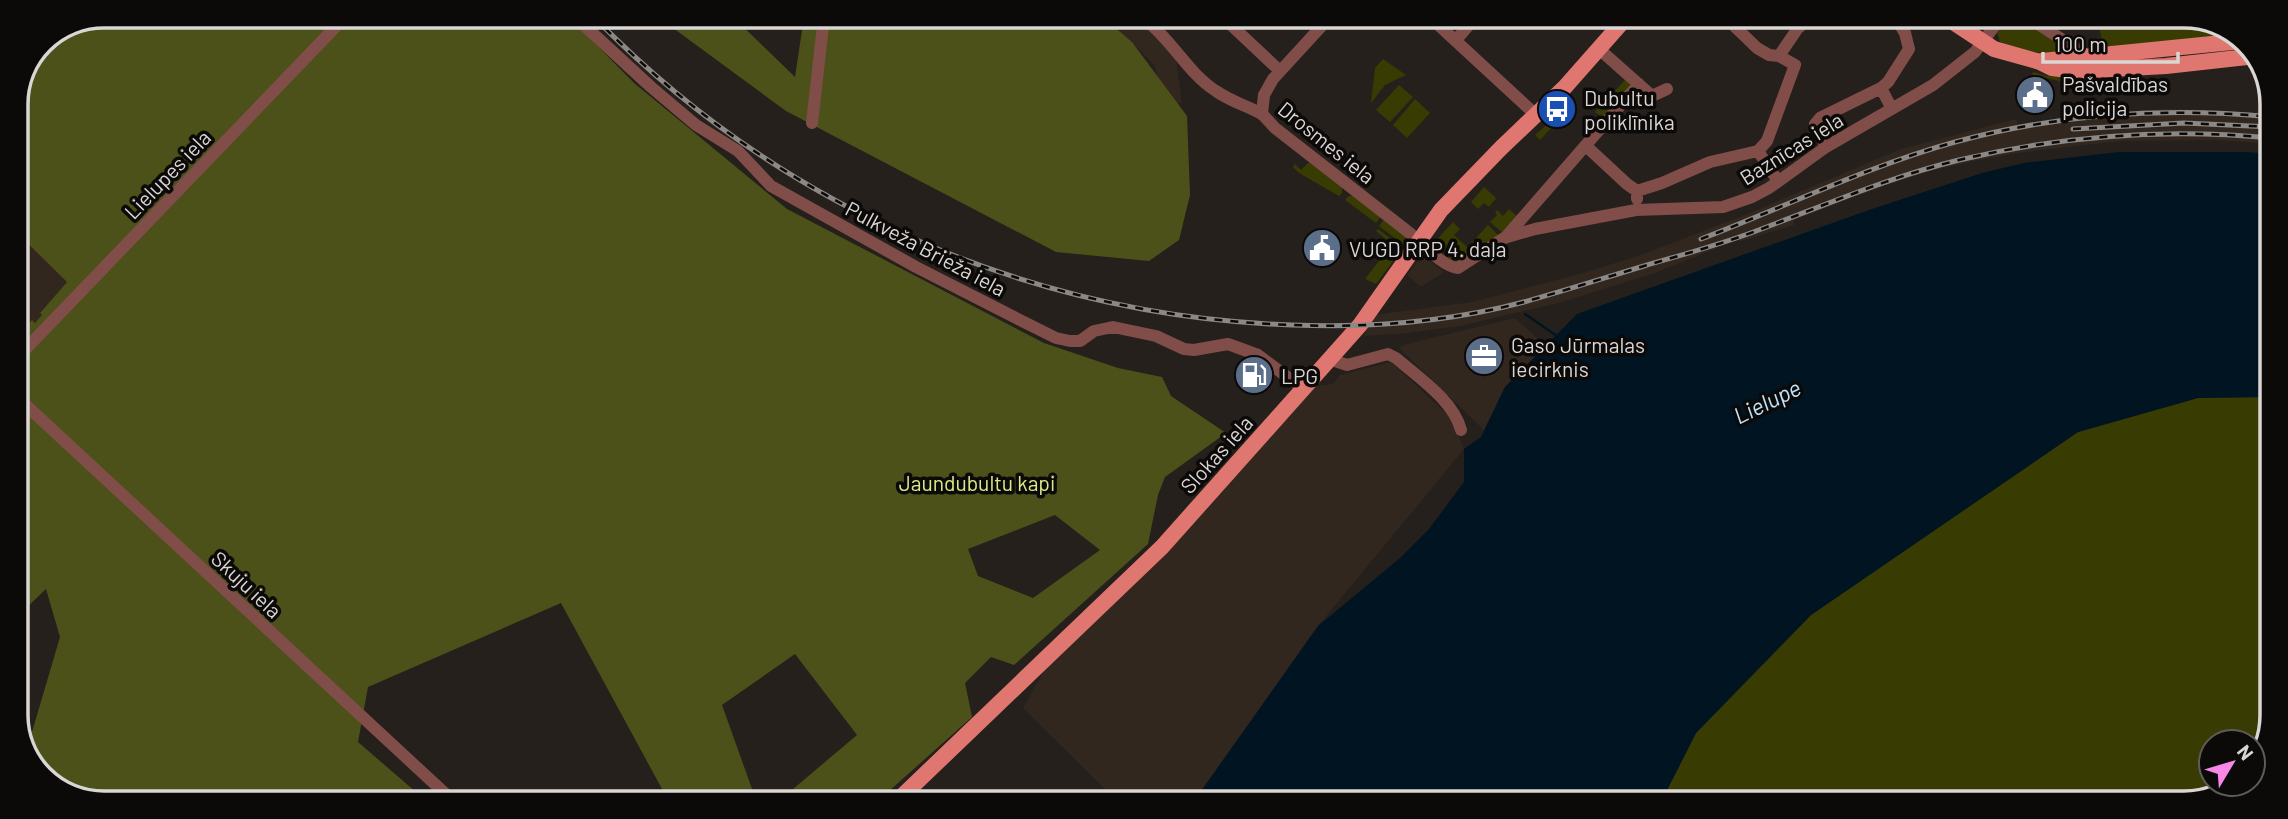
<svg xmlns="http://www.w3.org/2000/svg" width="2288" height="819" font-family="Barlow,sans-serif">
  <rect width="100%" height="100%" fill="#25201c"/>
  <path fill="#31271f" d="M1104,18H1150L1176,59L1182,103L1163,105L1155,66L1132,42Z
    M2168,109L2272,113V144L2217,140L2120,141L2017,153L1974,161L1927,172L1886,185L1794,220V225L1741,241L1737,240L1652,274L1562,302L1460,326L1407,333L1364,336L1374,315L1472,302L1583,273L1638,256L1745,215L1901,149L2016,119L2018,124L2094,113Z
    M16,232L67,282L40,312L43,315L35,323L32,321L16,339Z
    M1422,255L1444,272L1421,287L1407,275Z
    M1515,318L1546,346L1505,387L1484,430L1399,348L1407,344Z
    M1391,362L1449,416L1464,449L1318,626L1194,801H1117L1023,708L1060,643L1302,388L1333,384L1340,375Z"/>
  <path fill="#383c02" d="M2005,20H2023L2072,51C2041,55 2029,53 2000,42L1997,32Z
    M2098,20H2212L2238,39L2103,47Z
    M1383,59L1406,75L1385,85L1371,103L1375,68Z
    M2033,72L2048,76L2079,79L2086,87L2032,75Z
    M1625,80L1629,83L1630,87L1605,119L1595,112Z
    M1399,85L1413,97L1390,122L1376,110Z
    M1415,99L1430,113L1407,138L1393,125Z
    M1565,109L1567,111L1540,140L1535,135Z
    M1308,163H1313L1342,187V193L1339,196L1299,173L1293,167L1295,164L1301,170Z
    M1484,187L1496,198L1489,207L1484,203L1478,209L1471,202Z
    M1356,195L1382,215L1376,223L1345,200L1349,196Z
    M1509,209L1518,217L1503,233L1490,222L1497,215L1495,213L1497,210L1503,216Z
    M1385,218L1410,238L1404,245L1379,226Z
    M1453,222L1460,229L1454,235L1467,247L1474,240L1483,250L1457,263L1447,258L1450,254L1441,247L1438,251L1431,246Z
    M1488,225L1500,237L1486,247L1476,238Z
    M1378,229L1403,248L1376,284L1365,279L1392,244L1376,231Z
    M2270,397L2268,743L2253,763V742H2211V784L2237,785L2184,803L1661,802L1696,733L1811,615L2078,432L2198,398Z"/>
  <path fill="#4c511a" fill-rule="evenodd" d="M104,16L569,17L634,83L787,209L1044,343L1118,368L1162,377L1171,396L1226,433L1165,477L1158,495L1148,544L1014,665L991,657L965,683L972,717L879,800H780L857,735L795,654L722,705L756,800H668L561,603L368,687L358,742L424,799H76L34,769L27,749L60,637L46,589L16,618V339L32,320L35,323L42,315L40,313L67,282L16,232V99L42,41ZM1055,515L1100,550L1033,598L978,576L968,549Z
    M658,17H733L795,77L804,17L1104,18L1132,42L1187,116L1190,195L1179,240L1149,261L1056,252L786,111Z"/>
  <path fill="#011422" d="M2119,152H2246L2272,154L2270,397L2198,398L2078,432L1811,615L1696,733L1661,802L1194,801L1318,626L1400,558L1429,529L1464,482V449L1481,437L1505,387L1577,314L1869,210L1982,173L2024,163Z"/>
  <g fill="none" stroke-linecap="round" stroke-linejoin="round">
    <path stroke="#011422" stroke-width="2.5" d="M1525,314L1557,336"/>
    <path stroke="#804d49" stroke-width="12" d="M575,17L651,87L696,125L738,151L771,186L916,267L1016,318L1056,338L1070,341H1080L1094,331L1113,327L1156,336L1184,349L1194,350L1228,344L1258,355L1302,388
      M1228,18L1231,25L1280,71
      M1432,19L1536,115
      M2032,20L2086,55
      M1148,22C1173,42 1188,73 1216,91C1230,101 1245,105 1260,113C1265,116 1270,123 1275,128L1411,234C1423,244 1443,267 1458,268L1504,238L1535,229L1636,210L1723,207L1752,197L1769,188L1826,147L1933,85L1975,52L1999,20
      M1456,40L1474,19
      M1599,49L1652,96L1667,89
      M1779,56L1798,28L1809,19
      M1892,109L1881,88L1888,82L1909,49L1905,33L1897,20
      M1262,114L1264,95L1273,79L1329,18
      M812,123L824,17
      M1586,146L1627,184L1637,191V199
      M1826,147L1815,124L1820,118L1881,88
      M1758,151L1778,181
      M1637,191L1662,183L1710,162L1758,151L1767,141L1795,65L1779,56L1769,55L1757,48L1727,19
      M1505,238L1639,84
      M16,359L346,16
      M1329,359L1347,365L1388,354L1396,358C1419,378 1453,400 1461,430
      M16,396L451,799"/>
    <path stroke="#df766f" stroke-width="16" d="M1950,20L1994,49L2040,62L2052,68L2075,71L2166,66L2256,56
      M2042,61L2242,41
      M898,800L1162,547L1360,325L1441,210L1501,148L1565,87L1625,19"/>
    <g stroke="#8c8885" stroke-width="5">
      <path id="rail" d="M594,17C778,206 1028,316 1292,325C1369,328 1449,322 1524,302C1564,291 1604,278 1644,266C1681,255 1719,245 1756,231C1823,206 1889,177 1959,160C2060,136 2168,128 2272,138
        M2073,129L2184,123L2272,127
        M1701,239C1785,207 1868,166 1955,142C2058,114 2166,107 2272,117"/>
    </g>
    <use href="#rail" stroke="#0c0a09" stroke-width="2.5" stroke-dasharray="8" stroke-linecap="butt"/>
  </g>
  <defs>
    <g id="civic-disc" transform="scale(2.0125)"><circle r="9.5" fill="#5c6f8a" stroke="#0c0a09"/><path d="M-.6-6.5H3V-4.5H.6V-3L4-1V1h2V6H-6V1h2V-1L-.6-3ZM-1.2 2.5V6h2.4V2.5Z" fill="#fff"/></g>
    <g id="bus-disc" transform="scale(2.0125)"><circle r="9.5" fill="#1a4fb4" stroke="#0c0a09"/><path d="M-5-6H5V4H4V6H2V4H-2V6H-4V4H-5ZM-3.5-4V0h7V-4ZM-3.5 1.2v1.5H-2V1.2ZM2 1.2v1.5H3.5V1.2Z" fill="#fff"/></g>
    <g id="office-disc" transform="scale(2.0125)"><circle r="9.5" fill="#5c6f8a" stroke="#0c0a09"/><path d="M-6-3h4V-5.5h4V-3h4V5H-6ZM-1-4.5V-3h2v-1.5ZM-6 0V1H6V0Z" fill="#fff"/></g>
    <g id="fuel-disc" transform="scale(2.0125)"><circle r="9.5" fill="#5c6f8a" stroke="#0c0a09"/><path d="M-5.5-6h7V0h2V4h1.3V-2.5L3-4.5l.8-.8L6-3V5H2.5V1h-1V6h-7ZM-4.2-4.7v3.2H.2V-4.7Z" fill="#fff"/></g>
  </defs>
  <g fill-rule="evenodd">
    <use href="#civic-disc" x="2035" y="95"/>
    <use href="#bus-disc" x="1557" y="109"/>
    <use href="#civic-disc" x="1322" y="248"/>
    <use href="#office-disc" x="1484" y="356"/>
    <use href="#fuel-disc" x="1254" y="375"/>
  </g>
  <g text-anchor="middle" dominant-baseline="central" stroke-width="7" stroke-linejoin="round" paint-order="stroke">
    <g font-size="21" fill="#dad6d4" stroke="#0c0a09" text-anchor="start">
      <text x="2062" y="83">Pašvaldības<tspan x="2062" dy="24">policija</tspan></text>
      <text x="1584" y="97">Dubultu<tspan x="1584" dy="24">poliklīnika</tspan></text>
      <text x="1349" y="248">VUGD RRP 4. daļa</text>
      <text x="1511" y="344">Gaso Jūrmalas<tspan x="1511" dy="24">iecirknis</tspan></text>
      <text x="1281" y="375">LPG</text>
    </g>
    <g font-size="21" fill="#dad6d4" stroke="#0c0a09">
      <text transform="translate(1327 142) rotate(39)">Drosmes iela</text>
      <text transform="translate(1791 148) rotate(-32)">Baznīcas iela</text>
      <text transform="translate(167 174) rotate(-46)">Lielupes iela</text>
      <text transform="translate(926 248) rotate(28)">Pulkveža Brieža iela</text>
      <text transform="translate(1216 454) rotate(-48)">Slokas iela</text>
      <text transform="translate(247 584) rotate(43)">Skuju iela</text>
    </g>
    <g font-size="21" fill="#deea85" stroke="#0c0a09">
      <text x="977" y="482">Jaundubultu kapi</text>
    </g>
    <g font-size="23" font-style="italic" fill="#c0e3fc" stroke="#0c0a09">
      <text transform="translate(1767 401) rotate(-26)">Lielupe</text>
    </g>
  </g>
  <path d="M0 0H2288V819H0ZM104 28H2184A76 76 0 0 1 2260 104V715A76 76 0 0 1 2184 791H104A76 76 0 0 1 28 715V104A76 76 0 0 1 104 28Z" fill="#0c0a09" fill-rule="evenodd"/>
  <path fill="none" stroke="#dad6d4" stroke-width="3.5" d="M104 28H2184A76 76 0 0 1 2260 104V715A76 76 0 0 1 2184 791H104A76 76 0 0 1 28 715V104A76 76 0 0 1 104 28Z"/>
  <g transform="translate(2232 763) rotate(52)"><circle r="33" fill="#0c0a09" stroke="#5e5c5a" stroke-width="2"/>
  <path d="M0-5L12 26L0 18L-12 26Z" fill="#f987e8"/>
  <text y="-10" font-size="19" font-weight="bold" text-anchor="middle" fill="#dad6d4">N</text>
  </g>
  <path d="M2043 52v10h135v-10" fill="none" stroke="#dad6d4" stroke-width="3.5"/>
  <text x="2054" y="52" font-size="21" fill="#dad6d4" stroke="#0c0a09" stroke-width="5" paint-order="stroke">100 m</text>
</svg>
